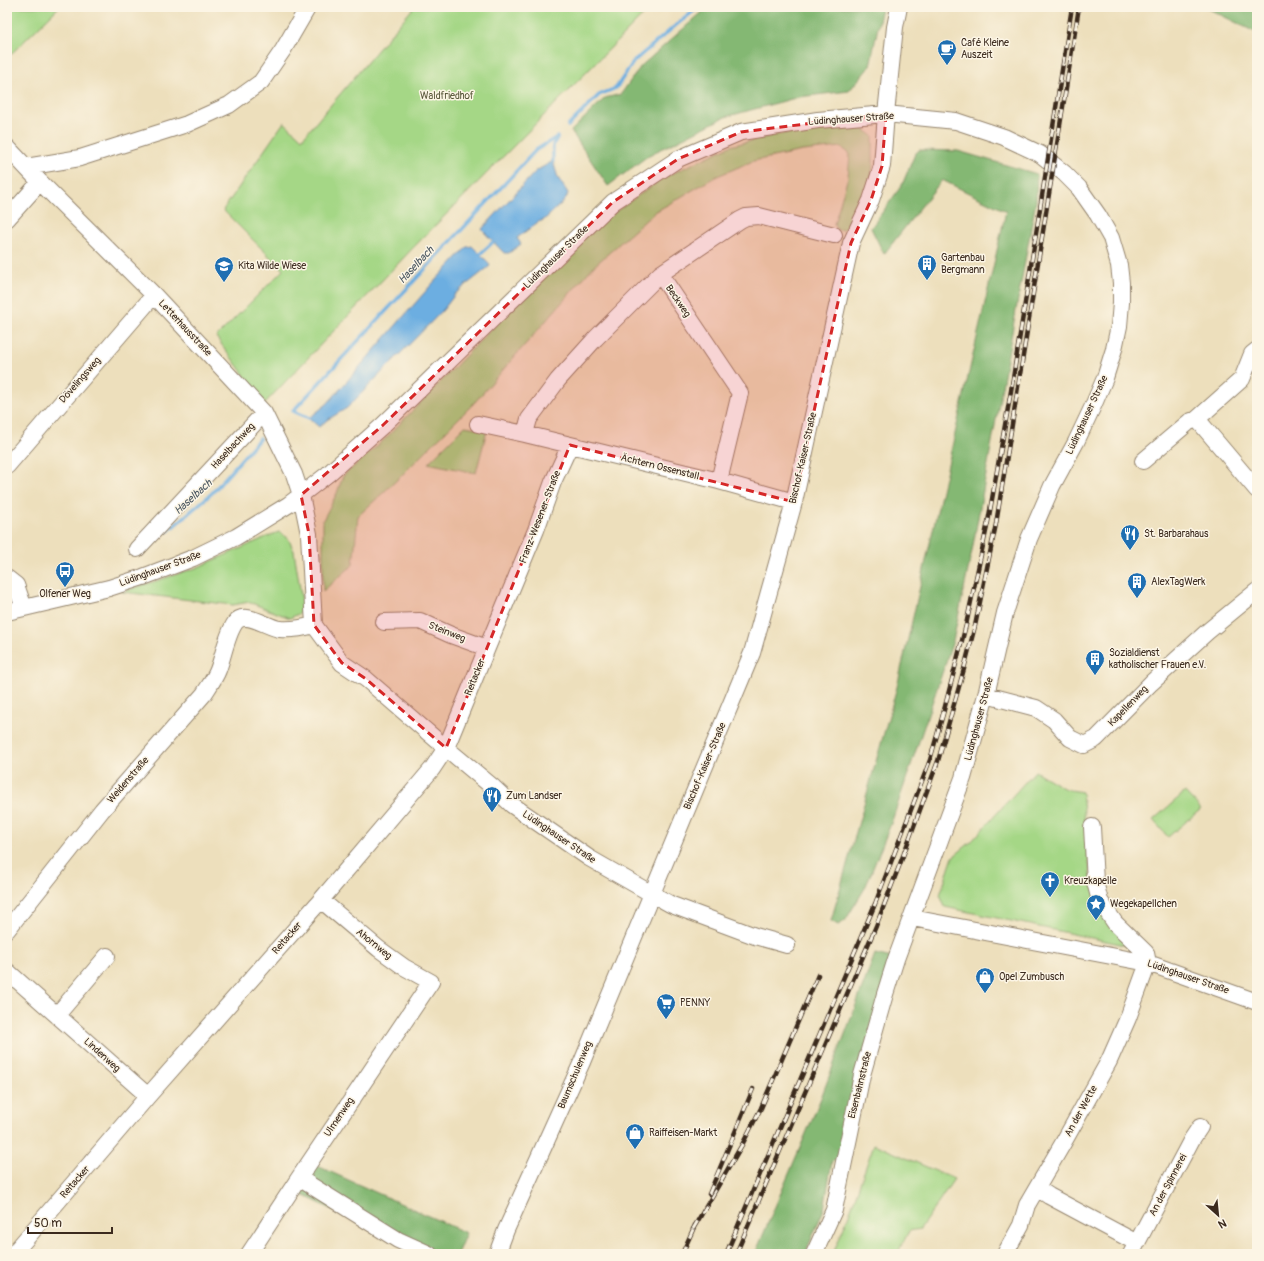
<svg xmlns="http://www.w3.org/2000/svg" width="1264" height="1261" font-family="Pangolin,sans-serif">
  <rect width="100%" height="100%" fill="#fcf5e5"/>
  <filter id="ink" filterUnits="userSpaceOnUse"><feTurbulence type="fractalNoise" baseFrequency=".025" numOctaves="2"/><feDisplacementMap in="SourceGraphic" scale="8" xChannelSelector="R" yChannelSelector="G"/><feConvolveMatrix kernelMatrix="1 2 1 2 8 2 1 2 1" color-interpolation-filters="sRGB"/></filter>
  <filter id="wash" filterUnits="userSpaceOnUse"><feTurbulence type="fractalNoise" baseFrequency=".012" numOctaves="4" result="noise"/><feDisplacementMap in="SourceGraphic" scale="16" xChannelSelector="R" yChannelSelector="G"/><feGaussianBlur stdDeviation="0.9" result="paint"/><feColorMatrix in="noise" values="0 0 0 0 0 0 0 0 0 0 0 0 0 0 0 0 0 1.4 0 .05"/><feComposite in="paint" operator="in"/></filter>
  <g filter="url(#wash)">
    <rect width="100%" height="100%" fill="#eddfbc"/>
    <path fill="#a5d786" stroke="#708052" d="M7,7H59L7,58Z
      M414,7H651L412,249L265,403L216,337L283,270L223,210L284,122L302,139Z
      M858,125L873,136V165L869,189L849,226L843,230H837L834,224L848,177L850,154L841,147L802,151L753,161L715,177L655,212L593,267L474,403L399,478L358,516L353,565L323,591V520L337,493L343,476L386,438L568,250L605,219L663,178L730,146L780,134Z
      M465,426L487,430L476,473L428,463Z
      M279,532L288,538L294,551L302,601L300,613L290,618L249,602L233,605L122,592L196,568L271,535Z
      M1035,771L1065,789L1082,792L1091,883L1134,947L945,907L940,895L953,857L972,841Z
      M1185,792L1201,809L1168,837L1153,820Z
      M874,1144L954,1179L920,1229L909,1231L897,1254H833L847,1220Z"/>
    <path fill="#84b873" stroke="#607148" d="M708,7H882L870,66L849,91L799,97L725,117L649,155L608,186L571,131L605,98L621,94L641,66Z
      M1205,7H1257V33Z
      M919,150L958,151L1037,174L1036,201L972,551L953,641L892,821L865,888L845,921L838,925L831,921L897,687L1006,211L942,180L884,254L871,228L902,185L915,154Z
      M875,954L896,959L843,1160L832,1161L824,1209L805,1254H755L821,1098Z
      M313,1164L466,1233L457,1254H425L294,1191Z"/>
    <path fill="#6caee1" stroke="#546c80" d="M553,161L558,178L568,193L566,199L544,220L538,222L517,238L521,244L509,253H504L484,232L482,229L536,171Z
      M472,246L488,262L490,266L456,293L443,310L347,408L327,420L319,427L309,418L327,404L432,284L467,247Z"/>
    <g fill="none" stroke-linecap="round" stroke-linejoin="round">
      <path stroke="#6caee1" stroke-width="3.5" d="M568,126L599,95L616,88L634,61L675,26L699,7
        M553,161V145L557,138
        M480,254L493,242
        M309,418L293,411L536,150L557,137
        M168,531L212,493L260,438"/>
    </g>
  </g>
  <g filter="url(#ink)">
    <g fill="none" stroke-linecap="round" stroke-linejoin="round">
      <g stroke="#94846d" stroke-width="18">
        <path id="minor" d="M7,147L40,182L154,295L264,413L294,474L301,495L309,534L314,625
          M26,167L80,158L187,124L229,105L261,82L283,50L308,7
          M7,219L40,182
          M660,274L740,393L719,481
          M1257,350L1252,354L1242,379L1197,419L1257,490
          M478,424L525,434
          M1143,461L1189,422L1197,419
          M7,466L154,295
          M794,502L719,481L525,434L529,419L558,380L595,339L660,274L740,220L746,217L759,216L834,235
          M137,549L264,413
          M7,578L16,585L24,608
          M7,612L109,588L143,577L193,558L236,537L288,505L328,474L382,426L613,202L678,159L741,132L818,120L886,114L956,121L1004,137L1040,154L1064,173L1079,188L1098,215L1111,238L1119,265L1121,283V303L1119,326L1114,349L1105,378L1093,406L1076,442L1052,486L1029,539L1005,613L986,695L963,778L896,959L885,994L862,1075L834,1210L814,1254
          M384,622L420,621L451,635L487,648
          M986,695L1036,708L1054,720L1070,738L1084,745L1096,739L1151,683L1207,632L1257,591
          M1092,827L1095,882L1100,901L1115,923L1146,953L1148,963
          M912,918L1148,963L1257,1002
          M7,930L102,810L204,694C209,686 215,678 218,670C223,657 227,634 235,623C244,609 268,628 280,629C292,630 303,628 314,625L342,663L366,679L446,748L494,788L512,805L589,858L652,894L672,905L755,936L787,945
          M7,971L148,1096
          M57,1015L107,956
          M299,1178L398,1240L429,1254
          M1037,1188L1049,1196L1137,1243
          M13,1254L148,1096L321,900L432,769L446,748L487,648L536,530L553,482L570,445
          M249,1254L299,1178L431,982L404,967L379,949L321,900
          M497,1254L506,1230L582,1062L752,653L794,502L851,243L871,200L882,166L886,114L895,27L899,7
          M1005,1254L1021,1225L1027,1205L1062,1145L1109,1061L1128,1018L1148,963
          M1131,1254L1192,1139L1200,1127"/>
      </g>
      <use href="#minor" stroke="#fff" stroke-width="16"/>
      <g stroke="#3b2a1e" stroke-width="4.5">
        <path id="rail" d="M709,1194L753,1089
          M693,1229L743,1143L761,1108L818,975
          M682,1254L695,1225
          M726,1254L875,904L930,760L943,714L966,625L988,522L1011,391L1072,7
          M736,1254L876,926L900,864L938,761L964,669L975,626L996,524L1079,7"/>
      </g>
      <use href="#rail" stroke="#fcf5e5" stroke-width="3" stroke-dasharray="9" stroke-linecap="butt"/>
    </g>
  </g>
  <path fill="#d62828" fill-opacity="0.2" stroke="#d62828" stroke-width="3" stroke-dasharray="8 5" stroke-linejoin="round" d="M886,114L882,166L871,200L851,243L794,502L570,445L446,748L366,679L342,663L314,625L309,534L301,495L382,426L613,202L678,159L741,132Z"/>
  <defs>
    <g id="cafe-pin" transform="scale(1)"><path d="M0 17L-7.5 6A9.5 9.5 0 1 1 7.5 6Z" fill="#1f6fb2" stroke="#fcf5e5"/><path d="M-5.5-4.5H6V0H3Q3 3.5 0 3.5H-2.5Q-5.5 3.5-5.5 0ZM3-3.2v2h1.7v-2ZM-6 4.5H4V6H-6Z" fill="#fff"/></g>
    <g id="building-pin" transform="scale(1)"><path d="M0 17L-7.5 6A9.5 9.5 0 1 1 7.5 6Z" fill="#1f6fb2" stroke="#fcf5e5"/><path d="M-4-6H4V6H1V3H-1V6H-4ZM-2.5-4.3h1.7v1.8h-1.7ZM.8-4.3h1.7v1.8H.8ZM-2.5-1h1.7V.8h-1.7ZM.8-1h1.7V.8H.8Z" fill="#fff"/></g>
    <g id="school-pin" transform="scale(1)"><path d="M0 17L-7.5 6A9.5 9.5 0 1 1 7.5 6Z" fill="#1f6fb2" stroke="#fcf5e5"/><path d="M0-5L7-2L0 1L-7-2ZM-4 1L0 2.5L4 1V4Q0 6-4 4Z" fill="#fff"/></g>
    <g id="restaurant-pin" transform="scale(1)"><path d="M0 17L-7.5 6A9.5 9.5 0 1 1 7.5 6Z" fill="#1f6fb2" stroke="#fcf5e5"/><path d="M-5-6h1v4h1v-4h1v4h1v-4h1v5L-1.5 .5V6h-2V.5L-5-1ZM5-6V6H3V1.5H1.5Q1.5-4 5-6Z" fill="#fff"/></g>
    <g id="bus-pin" transform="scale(1)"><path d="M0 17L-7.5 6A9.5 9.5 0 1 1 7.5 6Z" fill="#1f6fb2" stroke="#fcf5e5"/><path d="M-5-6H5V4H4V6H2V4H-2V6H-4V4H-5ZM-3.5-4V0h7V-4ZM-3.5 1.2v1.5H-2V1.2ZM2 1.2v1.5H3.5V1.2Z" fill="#fff"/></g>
    <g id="church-pin" transform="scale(1)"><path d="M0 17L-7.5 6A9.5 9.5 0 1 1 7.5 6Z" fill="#1f6fb2" stroke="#fcf5e5"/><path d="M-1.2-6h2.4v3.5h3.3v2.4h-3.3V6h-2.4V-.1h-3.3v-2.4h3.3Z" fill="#fff"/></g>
    <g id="sight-pin" transform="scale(1)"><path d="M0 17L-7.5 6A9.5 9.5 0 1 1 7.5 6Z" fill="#1f6fb2" stroke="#fcf5e5"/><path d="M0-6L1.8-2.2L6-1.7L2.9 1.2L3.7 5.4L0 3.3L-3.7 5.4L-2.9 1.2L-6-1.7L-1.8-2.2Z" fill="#fff"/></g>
    <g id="shop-pin" transform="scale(1)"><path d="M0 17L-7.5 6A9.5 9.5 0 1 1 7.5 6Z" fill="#1f6fb2" stroke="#fcf5e5"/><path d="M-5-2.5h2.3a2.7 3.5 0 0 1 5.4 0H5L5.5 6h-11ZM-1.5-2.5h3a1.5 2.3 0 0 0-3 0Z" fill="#fff"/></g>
    <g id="supermarket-pin" transform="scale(1)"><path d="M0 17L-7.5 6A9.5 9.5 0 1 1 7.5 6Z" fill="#1f6fb2" stroke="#fcf5e5"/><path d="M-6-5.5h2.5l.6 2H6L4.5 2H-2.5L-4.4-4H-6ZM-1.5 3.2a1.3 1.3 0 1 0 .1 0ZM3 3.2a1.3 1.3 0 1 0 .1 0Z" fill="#fff"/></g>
  </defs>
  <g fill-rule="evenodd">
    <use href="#cafe-pin" x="947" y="49"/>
    <use href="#building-pin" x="927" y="264"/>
    <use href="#school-pin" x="224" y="266"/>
    <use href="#restaurant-pin" x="1130" y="534"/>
    <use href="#bus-pin" x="65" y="571"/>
    <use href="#building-pin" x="1137" y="582"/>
    <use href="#building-pin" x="1095" y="659"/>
    <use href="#restaurant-pin" x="492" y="796"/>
    <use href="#church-pin" x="1050" y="881"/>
    <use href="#sight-pin" x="1096" y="904"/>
    <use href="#shop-pin" x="985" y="977"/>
    <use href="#supermarket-pin" x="666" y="1003"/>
    <use href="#shop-pin" x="635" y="1133"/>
  </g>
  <g text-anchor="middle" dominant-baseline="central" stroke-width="3" stroke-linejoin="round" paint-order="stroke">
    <g font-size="10" fill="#3b2a1e" stroke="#fcf5e5" text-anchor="start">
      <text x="961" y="43">Café Kleine<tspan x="961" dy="12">Auszeit</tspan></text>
      <text x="941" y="258">Gartenbau<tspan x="941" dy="12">Bergmann</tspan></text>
      <text x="238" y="266">Kita Wilde Wiese</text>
      <text x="1144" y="534">St. Barbarahaus</text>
      <text x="1151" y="582">AlexTagWerk</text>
      <text x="65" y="594" text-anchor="middle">Olfener Weg</text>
      <text x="1109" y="653">Sozialdienst<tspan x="1109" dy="12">katholischer Frauen e.V.</tspan></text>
      <text x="506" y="796">Zum Landser</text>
      <text x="1064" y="881">Kreuzkapelle</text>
      <text x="1110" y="904">Wegekapellchen</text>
      <text x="999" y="977">Opel Zumbusch</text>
      <text x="680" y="1003">PENNY</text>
      <text x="649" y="1133">Raiffeisen-Markt</text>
    </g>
    <g font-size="10" fill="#565538" stroke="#fcf5e5">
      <text x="447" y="96">Waldfriedhof</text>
    </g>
    <g font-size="10" fill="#3b2a1e" stroke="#fcf5e5">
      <text transform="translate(851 119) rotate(-4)">Lüdinghauser Straße</text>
      <text transform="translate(556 257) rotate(-44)">Lüdinghauser Straße</text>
      <text transform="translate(678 301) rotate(56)">Beckweg</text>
      <text transform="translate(185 328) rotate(47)">Letterhausstraße</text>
      <text transform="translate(80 380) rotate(-49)">Dövelingsweg</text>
      <text transform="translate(1087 415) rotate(-65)">Lüdinghauser Straße</text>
      <text transform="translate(233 446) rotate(-47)">Haselbachweg</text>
      <text transform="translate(803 458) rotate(-77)">Bischof-Kaiser-Straße</text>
      <text transform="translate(660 467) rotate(14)">Ächtern Ossenstall</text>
      <text transform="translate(540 517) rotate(-69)">Franz-Wesener-Straße</text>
      <text transform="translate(160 569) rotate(-20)">Lüdinghauser Straße</text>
      <text transform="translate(447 632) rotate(22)">Steinweg</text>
      <text transform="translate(475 677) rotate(-68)">Reitacker</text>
      <text transform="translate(1128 706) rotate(-46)">Kapellenweg</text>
      <text transform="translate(979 719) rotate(-75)">Lüdinghauser Straße</text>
      <text transform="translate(705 766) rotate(-67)">Bischof-Kaiser-Straße</text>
      <text transform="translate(128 780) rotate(-49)">Weidenstraße</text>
      <text transform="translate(559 837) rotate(34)">Lüdinghauser Straße</text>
      <text transform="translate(287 938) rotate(-49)">Reitacker</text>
      <text transform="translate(374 944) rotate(39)">Ahornweg</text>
      <text transform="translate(1188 977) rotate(19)">Lüdinghauser Straße</text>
      <text transform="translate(102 1055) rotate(42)">Lindenweg</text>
      <text transform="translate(575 1075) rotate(-67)">Baumschulenweg</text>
      <text transform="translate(860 1085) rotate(-76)">Eisenbahnstraße</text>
      <text transform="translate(1081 1111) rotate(-61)">An der Wette</text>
      <text transform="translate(339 1117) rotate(-56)">Ulmenweg</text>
      <text transform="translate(75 1182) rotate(-49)">Reitacker</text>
      <text transform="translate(1168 1185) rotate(-62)">An der Spinnerei</text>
    </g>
    <g font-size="11" font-style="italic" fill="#4c5862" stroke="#fcf5e5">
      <text transform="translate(416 265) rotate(-47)">Haselbach</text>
      <text transform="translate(193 497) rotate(-42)">Haselbach</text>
    </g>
  </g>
  <rect width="1264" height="1261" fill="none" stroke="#fcf5e5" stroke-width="24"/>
  <g transform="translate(1218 1215) rotate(153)" stroke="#fcf5e5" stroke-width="3" paint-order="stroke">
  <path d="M0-3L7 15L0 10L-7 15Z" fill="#3b2a1e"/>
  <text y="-6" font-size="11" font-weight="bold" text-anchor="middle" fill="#3b2a1e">N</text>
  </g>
  <path d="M28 1227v6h84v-6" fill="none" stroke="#3b2a1e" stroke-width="2"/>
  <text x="34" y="1227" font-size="12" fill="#3b2a1e" stroke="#fcf5e5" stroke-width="3" paint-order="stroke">50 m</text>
</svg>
